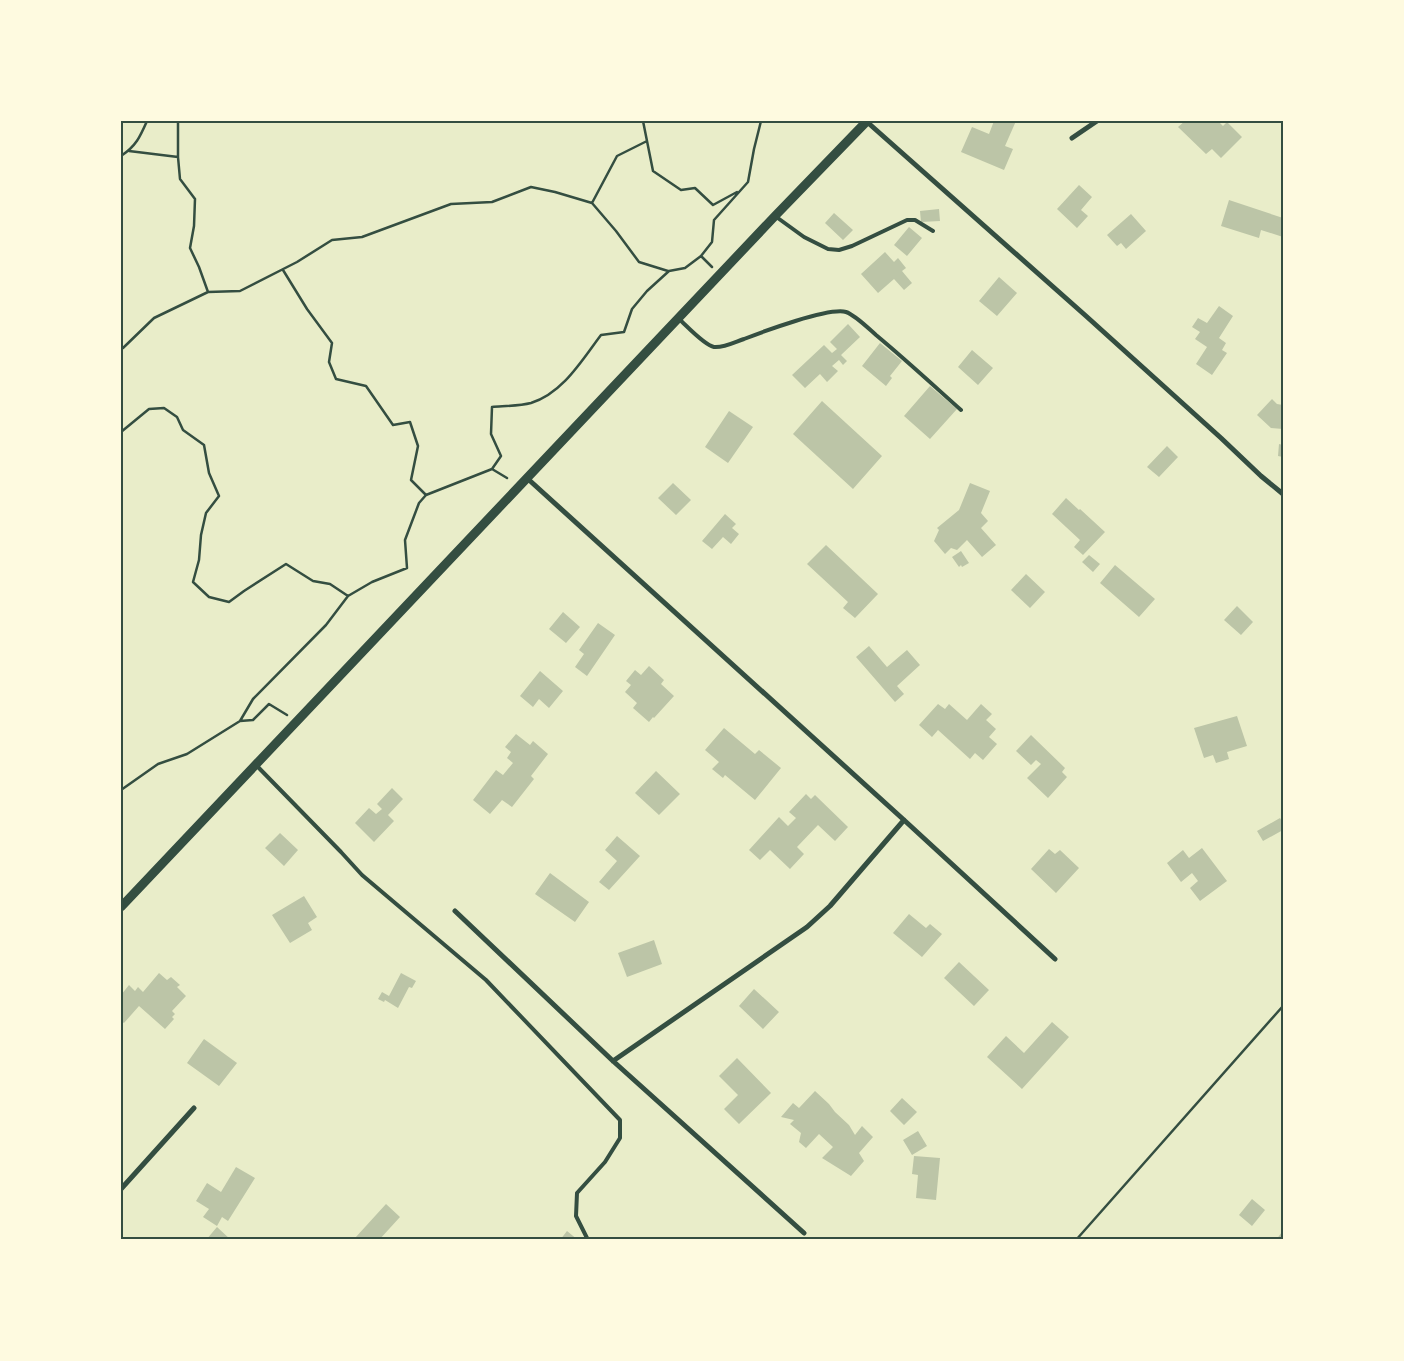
<svg xmlns="http://www.w3.org/2000/svg" width="1404" height="1361" font-family="'Sofia Sans Condensed',sans-serif">
  <rect width="100%" height="100%" fill="#e9edc9"/>
  <path fill="#bcc5a7" d="M994,121H1016L1005,146L1013,149L1004,170L961,152L972,127L989,134Z
    M1185,121H1218L1223,126L1227,122L1242,137L1221,158L1212,149L1206,154L1178,127Z
    M1079,185L1092,197L1081,210L1088,216L1077,228L1057,209Z
    M1229,200L1283,218V237L1261,230L1259,238L1221,226Z
    M939,209L940,221L921,222L920,211Z
    M834,213L853,230L843,240L825,223Z
    M1131,214L1146,231L1126,249L1121,243L1117,246L1107,235Z
    M909,227L922,238L907,256L894,245Z
    M885,252L894,262L898,258L906,268L902,271L912,283L904,290L894,279L878,293L861,274Z
    M999,277L1017,293L997,316L979,301Z
    M1219,306L1233,316L1219,338L1226,343L1222,350L1227,353L1212,375L1196,364L1207,347L1195,339L1200,332L1192,327L1198,318L1207,323Z
    M848,324L860,337L841,355L847,361L843,365L839,360L832,366L838,371L827,382L820,374L805,388L792,375L824,345L832,353L837,349L830,342Z
    M880,343L902,361L890,376L892,378L886,386L862,366Z
    M972,350L993,368L978,385L958,367Z
    M930,386L957,409L930,439L904,416Z
    M1272,399L1277,404L1283,405V429L1271,428L1257,415Z
    M822,401L882,456L853,489L793,434Z
    M729,411L753,427L728,463L705,447Z
    M1279,444L1283,445V457L1278,456Z
    M1167,446L1178,457L1159,477L1147,467Z
    M673,483L691,500L676,515L658,498Z
    M970,483L990,491L981,513L988,521L981,528L996,545L982,557L967,540L957,550L951,548L945,554L934,541L939,530L937,528L959,510Z
    M1066,498L1079,510L1080,509L1105,532L1083,555L1074,547L1080,540L1052,514Z
    M725,514L736,524L732,528L739,534L731,544L723,537L712,549L702,541Z
    M826,545L878,594L855,618L843,608L848,602L807,564Z
    M961,551L969,563L962,567L961,565L959,567L952,557Z
    M1089,555L1100,564L1093,572L1082,562Z
    M1115,565L1155,599L1139,617L1100,583Z
    M1026,574L1045,592L1030,608L1011,590Z
    M1237,606L1253,622L1241,635L1224,620Z
    M563,612L580,627L566,643L549,629Z
    M598,623L615,635L587,676L575,667L584,654L579,650Z
    M869,646L887,667L907,650L920,665L897,686L904,694L895,702L856,657Z
    M649,666L664,680L661,684L674,696L654,718L653,717L649,722L633,708L637,703L625,692L631,685L626,681L635,670L641,675Z
    M540,671L563,691L549,708L539,699L533,707L520,696Z
    M938,704L945,709L949,704L967,720L981,704L992,714L986,720L996,729L989,737L997,744L983,760L975,753L970,759L938,730L932,737L919,725Z
    M1237,716L1247,746L1227,752L1229,759L1216,763L1213,755L1204,758L1194,728Z
    M724,728L755,754L759,750L781,768L755,800L725,775L723,778L712,769L719,762L705,750Z
    M516,734L530,745L533,741L548,754L531,776L534,779L512,807L502,800L490,814L473,800L496,770L503,775L513,763L507,758L511,752L505,747Z
    M1031,735L1065,768L1062,772L1067,777L1048,798L1027,778L1041,764L1036,760L1031,765L1016,751Z
    M656,771L680,794L659,815L635,793Z
    M392,788L403,799L388,815L394,821L374,842L355,823L369,808L376,814L382,809L377,804Z
    M806,794L811,799L815,795L848,827L835,841L818,825L797,847L804,854L790,869L770,850L760,860L749,850L779,817L788,826L796,818L789,812Z
    M1280,818L1283,823V830L1263,841L1257,831Z
    M280,833L298,850L284,866L265,848Z
    M617,836L640,856L609,890L599,882L617,861L605,850Z
    M1202,848L1227,881L1200,901L1190,888L1198,881L1192,873L1181,882L1167,863L1183,850L1189,858Z
    M1049,849L1055,854L1060,850L1079,868L1056,893L1031,869Z
    M550,873L589,902L575,922L535,894Z
    M304,896L317,917L308,923L312,930L290,943L272,915Z
    M909,914L926,928L930,924L942,934L922,957L893,933Z
    M654,940L662,964L627,977L618,953Z
    M959,962L989,990L974,1006L944,978Z
    M159,973L167,980L171,977L180,985L177,987L186,996L172,1011L175,1014L172,1017L174,1019L165,1029L139,1006L124,1023L121,1021V995L129,985L135,991L138,987L143,992Z
    M401,973L416,981L412,988L409,987L398,1008L385,1000L384,1002L378,999L382,992L389,996Z
    M754,989L779,1012L763,1029L739,1006Z
    M1052,1022L1069,1037L1022,1089L987,1057L1006,1036L1024,1053Z
    M204,1039L237,1063L219,1086L187,1063Z
    M737,1058L771,1093L739,1124L724,1109L738,1095L719,1076Z
    M815,1091L829,1104L835,1112L849,1125L855,1135L862,1126L873,1137L859,1153L864,1161L851,1176L822,1158L833,1147L819,1134L806,1148L799,1142L801,1133L790,1124L794,1120L781,1117L793,1103L799,1108Z
    M902,1098L917,1112L904,1125L890,1111Z
    M918,1131L927,1146L912,1155L903,1140Z
    M914,1156L940,1158L936,1200L916,1198L918,1175L912,1174Z
    M236,1167L255,1178L228,1221L222,1217L217,1226L203,1217L209,1209L196,1201L207,1183L221,1192Z
    M1252,1199L1265,1210L1252,1226L1239,1215Z
    M386,1204L400,1217L379,1240H357L355,1238Z
    M217,1227L231,1240H206Z
    M567,1231L578,1240H560Z
    M1282,1232L1283,1240H1276Z"/>
  <g fill="none" stroke-linecap="round" stroke-linejoin="round">
    <path stroke="#344e41" stroke-width="2.5" d="M178,121V157L180,179L195,199L194,226L190,248L199,267L208,292
      M643,121L653,171L681,190L695,188L713,205L737,192
      M129,151L178,157
      M121,156C136,146 140,137 147,121
      M592,203L616,231L639,262L668,271
      M701,256L712,267
      M283,270L307,309L332,343L329,362L336,379L366,386L393,425L410,422L418,446L411,480L426,495
      M121,348H123L154,318L208,292L240,291L297,262L332,240L362,237L451,204L492,202L531,187L555,192L592,203L617,156L647,141
      M121,432L149,409L164,408L177,417L183,430L204,445L209,473L219,496L206,513L201,535L199,560L193,582L209,597L229,602L244,591L286,564L313,581L330,584L348,596
      M492,469L507,478
      M240,721L253,720L269,704L287,715
      M121,790L158,764L187,754L240,721L253,699L326,625L348,596L372,582L407,568L405,540L419,503L426,495L492,469L501,456L491,434L492,407C504,406 519,406 531,403C563,393 582,360 601,335L624,332L632,309L647,291L669,271L685,268L701,256L712,242L714,220L748,182L754,149L761,121
      M1076,1240L1283,1006"/>
    <path stroke="#344e41" stroke-width="4" d="M775,216L804,237L828,249L839,250L852,246L907,220H915L933,231
      M679,319C687,326 704,345 714,347C724,348 735,342 744,339C762,332 829,307 846,312C855,315 868,328 876,335C905,359 933,385 961,410
      M257,766L341,852L362,875L486,980L620,1120V1138L605,1162L577,1193L576,1216L588,1240"/>
    <path stroke="#344e41" stroke-width="5" d="M866,121L1086,316L1221,438L1261,476L1283,494
      M1072,138L1097,121
      M528,479L904,820L1055,959
      M455,911L613,1061L804,1233
      M613,1061L807,927L830,906L904,820
      M121,1189L194,1108"/>
    <path stroke="#344e41" stroke-width="9" d="M121,907L775,216L867,121"/>
  </g>
  <rect width="1404" height="1361" fill="none" stroke="#fefae0" stroke-width="245"/>
  <rect x="122" y="122" width="1160" height="1116" fill="none" stroke="#344e41" stroke-width="2"/>
</svg>
